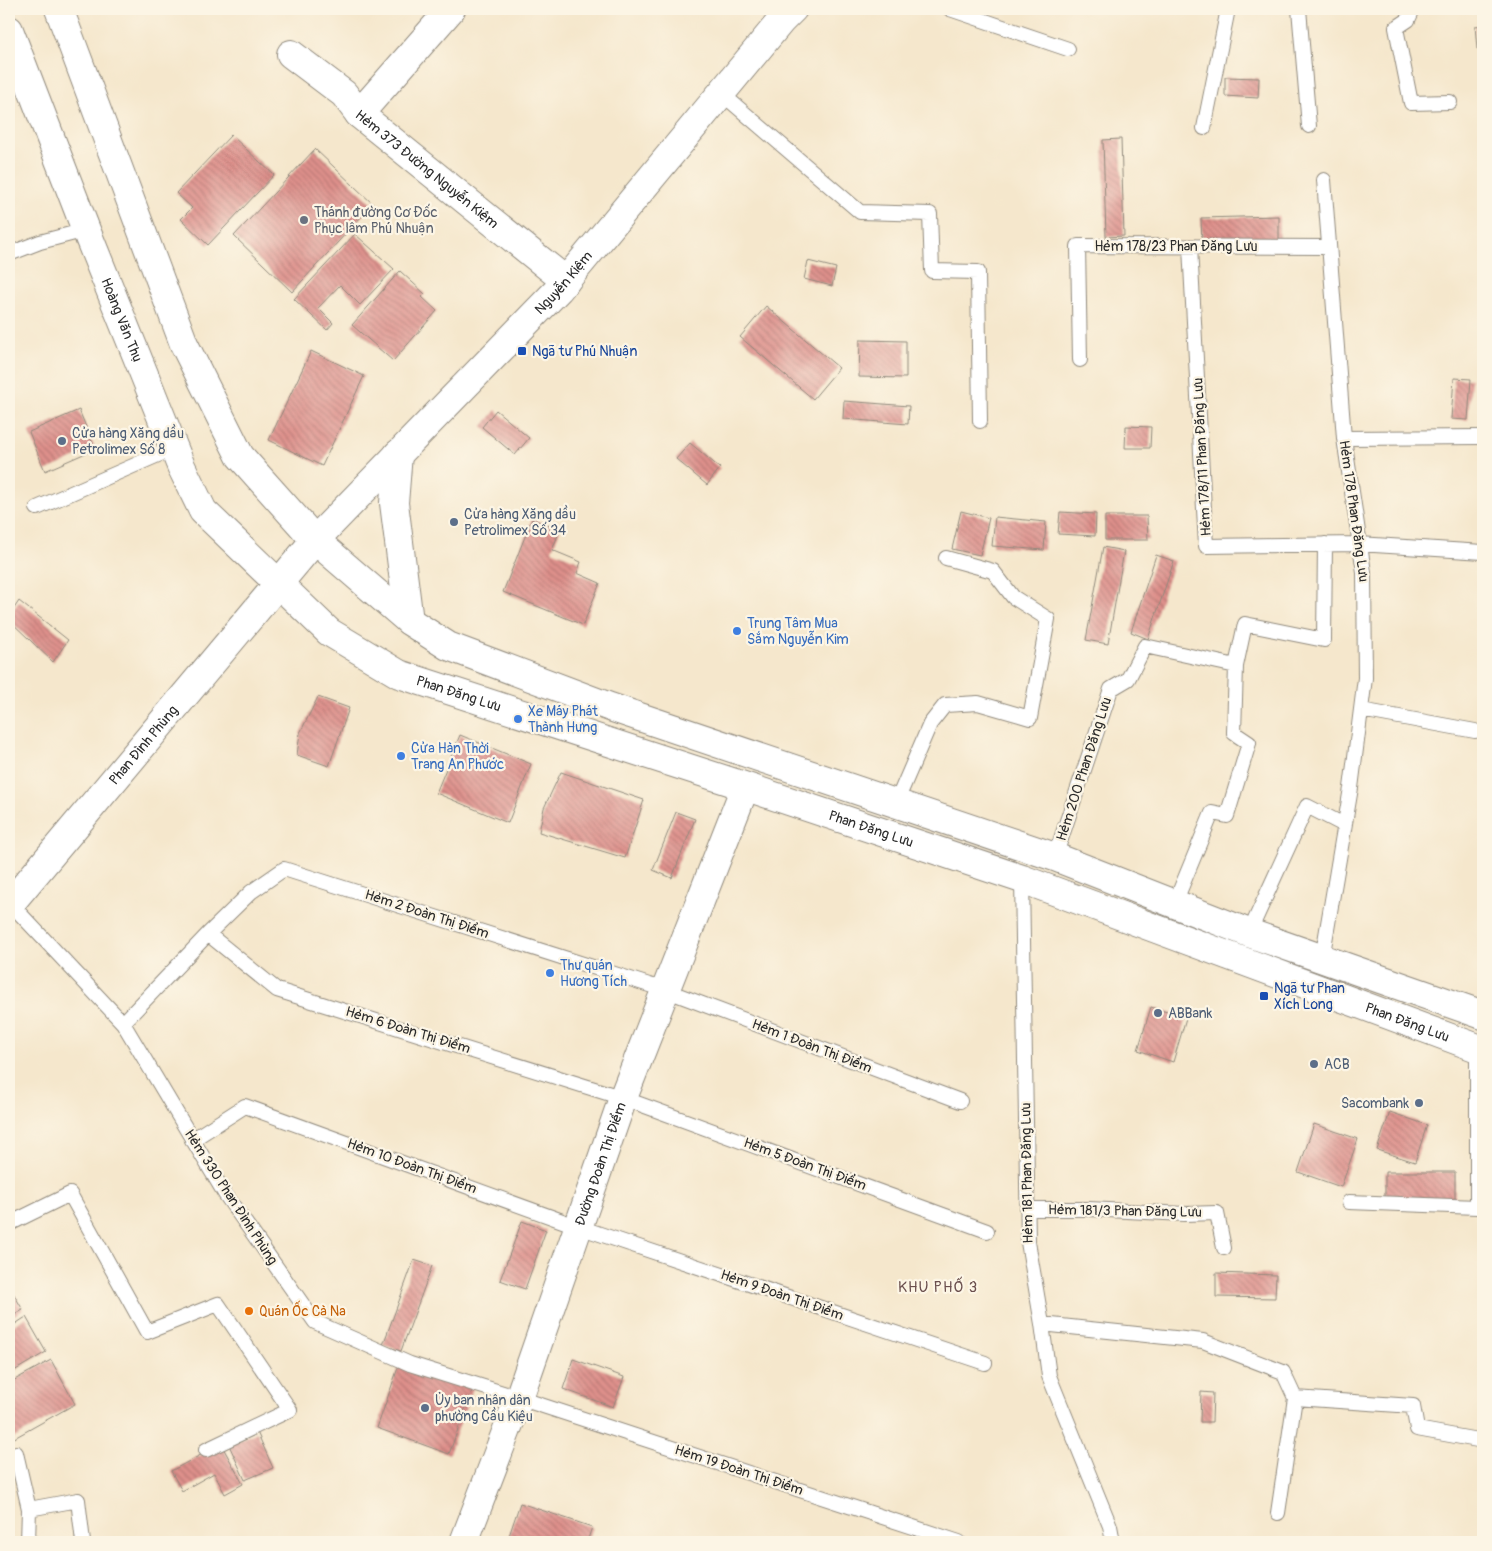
<svg xmlns="http://www.w3.org/2000/svg" width="1492" height="1551" font-family="Pangolin,sans-serif">
  <defs>
    <pattern id="building-back-hatch" width="6" height="6" patternUnits="userSpaceOnUse" patternTransform="scale(1.25)"><rect width="6" height="6" fill="#de908b"/><path d="M-1 5l2 2M0 0l6 6M5-1l2 2" fill="none" stroke="#b47672"/></pattern>
  </defs>
  <rect width="100%" height="100%" fill="#fcf5e5"/>
  <filter id="ink" filterUnits="userSpaceOnUse"><feTurbulence type="fractalNoise" baseFrequency=".02" numOctaves="2"/><feDisplacementMap in="SourceGraphic" scale="10" xChannelSelector="R" yChannelSelector="G"/><feConvolveMatrix kernelMatrix="1 2 1 2 8 2 1 2 1" color-interpolation-filters="sRGB"/></filter>
  <filter id="wash" filterUnits="userSpaceOnUse"><feTurbulence type="fractalNoise" baseFrequency=".0096" numOctaves="4" result="noise"/><feDisplacementMap in="SourceGraphic" scale="20" xChannelSelector="R" yChannelSelector="G"/><feGaussianBlur stdDeviation="1.12" result="paint"/><feColorMatrix in="noise" values="0 0 0 0 0 0 0 0 0 0 0 0 0 0 0 0 0 1.4 0 .05"/><feComposite in="paint" operator="in"/></filter>
  <g filter="url(#wash)">
    <rect width="100%" height="100%" fill="#f5e7cc"/>
    <g id="blocks">
      <path fill="url(#building-back-hatch)" d="M1483,25V48L1477,49L1475,26Z
        M1225,77L1259,78L1258,98L1225,96Z
        M231,135L274,175L208,245L181,219L192,208L176,193Z
        M1121,139L1124,236L1106,237L1103,140Z
        M315,149L373,204L292,292L234,236Z
        M1279,216V241L1202,242L1201,218Z
        M355,234L394,269L360,305L340,285L318,308L333,323L327,330L294,299Z
        M808,261L836,268L832,286L804,279Z
        M400,271L425,294L422,297L437,311L393,361L352,325Z
        M766,306L839,368L813,399L740,337Z
        M860,340L906,341V378L859,377Z
        M311,351L364,376L322,466L269,440Z
        M1454,378L1471,379L1468,420L1451,419Z
        M844,401L909,406L908,424L843,419Z
        M79,410L95,449L45,471L29,432Z
        M496,410L529,438L515,455L482,427Z
        M1126,426L1151,427L1150,448H1125Z
        M690,443L720,468L707,485L676,459Z
        M961,511L989,518L980,555L952,549Z
        M1060,512L1096,514L1095,536L1058,534Z
        M1105,516H1147L1148,540H1105Z
        M995,517L1046,522L1044,550L992,546Z
        M532,519L560,530L552,550L581,562L577,573L600,583L583,625L503,592Z
        M1103,547L1124,551L1108,644L1086,640Z
        M1156,555L1174,561L1148,639L1131,632Z
        M19,601L68,640L53,662L9,620V616Z
        M318,697L349,708L329,766L297,755L300,733Z
        M460,735L531,764L508,823L436,793Z
        M561,772L644,800L625,858L539,832L544,808Z
        M676,812L695,819L672,878L653,870Z
        M1151,1007L1186,1018L1173,1062L1138,1050Z
        M1390,1112L1427,1125L1415,1162L1377,1150Z
        M1314,1124L1358,1139L1341,1187L1298,1172Z
        M1385,1172H1455V1202H1385Z
        M522,1221L546,1230L525,1289L500,1280Z
        M414,1260L432,1266L401,1351L383,1345Z
        M1216,1273L1276,1275L1275,1298L1216,1297Z
        M9,1286L23,1310L9,1318Z
        M26,1317L46,1352L9,1374V1328Z
        M573,1359L624,1377L613,1407L563,1389Z
        M51,1360L75,1404L9,1441V1383Z
        M400,1362L473,1388L449,1454L377,1428Z
        M1201,1392L1213,1393L1212,1422H1200Z
        M257,1432L273,1468L245,1480L229,1445Z
        M221,1444L243,1484L225,1494L214,1473L182,1491L171,1471Z
        M520,1503L592,1527L587,1542H507Z"/>
    </g>
  </g>
  <g filter="url(#ink)">
    <use href="#blocks" fill-opacity="0" stroke="#90897c" stroke-width="1"/>
    <g fill="none" stroke-linecap="round" stroke-linejoin="round">
      <g stroke="#90897c" stroke-width="16">
        <path id="lane" d="M950,9L1068,49
          M1299,9L1309,126
          M1413,9L1408,20L1396,28L1411,103L1450,102
          M721,93L860,212L930,214L932,271L978,272L980,421
          M1204,128L1228,9
          M1190,247L1206,546L1359,544L1483,552
          M9,254L40,242L86,230
          M1080,360L1078,246L1329,247
          M1344,438L1483,437
          M37,508L174,448
          M1361,710L1475,731
          M896,803L930,724L945,705L978,703L1030,718L1048,619L1013,597L993,571L946,558
          M1055,857L1111,689L1128,679L1145,646L1236,666
          M1022,879L1028,1242L1042,1324L1049,1376L1110,1526L1113,1542
          M10,903L123,1023L225,1194L315,1322L410,1364L519,1398L959,1542
          M1174,905L1212,813L1227,816L1249,743L1234,733L1236,666L1245,624L1324,640L1325,544
          M1249,933L1307,806L1344,825
          M208,934L277,990L623,1098L987,1231
          M1322,959L1351,788L1365,678L1364,572L1344,438L1324,180
          M123,1023L208,934L251,892L284,869L665,990L960,1101
          M192,1140L245,1106L579,1227L985,1363
          M1349,1202L1477,1207V1047
          M1027,1209H1089L1184,1214L1217,1213L1224,1248
          M9,1224L70,1194L147,1332L218,1304L290,1410L206,1450
          M1042,1324L1203,1341L1283,1372L1295,1398L1413,1406L1417,1429L1483,1441
          M9,1456L16,1453L29,1509L28,1542
          M29,1509L78,1500L83,1542
          M1278,1513L1295,1398"/>
      </g>
      <g stroke="#90897c" stroke-width="30">
        <g id="street">
          <path id="s1" d="M291,54L344,94L359,114L566,281"/>
          <path d="M359,114L451,9"/>
          <path id="s2" d="M464,1542L519,1398L623,1098L745,787"/>
        </g>
      </g>
      <g stroke="#90897c" stroke-width="30">
        <g id="primary">
          <path d="M59,9L184,344L240,456L315,540L409,621L448,646L610,707L1055,857L1249,933L1483,1015"/>
          <path id="s3" d="M9,30L86,230L181,466L203,511L329,632L399,674L732,782L1022,879L1483,1050"/>
          <path d="M398,454L394,503L409,621"/>
          <path id="s4" d="M9,905L315,540L559,289L781,21L793,9"/>
        </g>
      </g>
      <use href="#lane" stroke="#fff" stroke-width="14"/>
      <use href="#street" stroke="#fff" stroke-width="28"/>
      <use href="#primary" stroke="#fff" stroke-width="28"/>
    </g>
  </g>
  <circle fill="#6b7280" stroke="#fcf5e5" stroke-width="2" cx="304" cy="220" r="5"/>
  <g fill="#1a4fb4" stroke="#fcf5e5" stroke-width="2">
    <rect x="517" y="346" width="10" height="10" rx="2.5"/>
    <rect x="1259" y="991" width="10" height="10" rx="2.5"/>
  </g>
  <g fill="#5c6f8a" stroke="#fcf5e5" stroke-width="2">
    <circle cx="62" cy="441" r="5"/>
    <circle cx="454" cy="522" r="5"/>
    <circle cx="1158" cy="1013" r="5"/>
    <circle cx="1314" cy="1064" r="5"/>
    <circle cx="1419" cy="1103" r="5"/>
    <circle cx="425" cy="1408" r="5"/>
  </g>
  <g fill="#3f7fe0" stroke="#fcf5e5" stroke-width="2">
    <circle cx="737" cy="631" r="5"/>
    <circle cx="518" cy="719" r="5"/>
    <circle cx="401" cy="756" r="5"/>
    <circle cx="550" cy="973" r="5"/>
  </g>
  <circle fill="#e8710a" stroke="#fcf5e5" stroke-width="2" cx="249" cy="1311" r="5"/>
  <g text-anchor="middle" dominant-baseline="central" stroke-width="4.5" stroke-linejoin="round" paint-order="stroke">
    <g font-size="14" fill="#2b2b2b" stroke="#fcf5e5">
      <text stroke="none"><textPath href="#s1" startOffset="179">Hẻm 373 Đường Nguyễn Kiệm</textPath></text>
      <text x="1176" y="246">Hẻm 178/23 Phan Đăng Lưu</text>
      <text stroke="none"><textPath href="#s4" startOffset="834">Nguyễn Kiệm</textPath></text>
      <text stroke="none"><textPath href="#s3" startOffset="311">Hoàng Văn Thụ</textPath></text>
      <text transform="translate(1202 457) rotate(-93)">Hẻm 178/11 Phan Đăng Lưu</text>
      <text transform="translate(1354 511) rotate(82)">Hẻm 178 Phan Đăng Lưu</text>
      <text stroke="none"><textPath href="#s3" startOffset="838">Phan Đăng Lưu</textPath></text>
      <text stroke="none"><textPath href="#s4" startOffset="209">Phan Đình Phùng</textPath></text>
      <text transform="translate(1084 769) rotate(-72)">Hẻm 200 Phan Đăng Lưu</text>
      <text stroke="none"><textPath href="#s3" startOffset="1272">Phan Đăng Lưu</textPath></text>
      <text transform="translate(427 914) rotate(18)">Hẻm 2 Đoàn Thị Điểm</text>
      <text stroke="none"><textPath href="#s3" startOffset="1842">Phan Đăng Lưu</textPath></text>
      <text transform="translate(408 1030) rotate(17)">Hẻm 6 Đoàn Thị Điểm</text>
      <text transform="translate(812 1046) rotate(21)">Hẻm 1 Đoàn Thị Điểm</text>
      <text stroke="none"><textPath href="#s2" startOffset="402">Đường Đoàn Thị Điểm</textPath></text>
      <text transform="translate(805 1164) rotate(20)">Hẻm 5 Đoàn Thị Điểm</text>
      <text transform="translate(412 1166) rotate(20)">Hẻm 10 Đoàn Thị Điểm</text>
      <text transform="translate(1027 1173) rotate(-91)">Hẻm 181 Phan Đăng Lưu</text>
      <text transform="translate(231 1197) rotate(57)">Hẻm 330 Phan Đình Phùng</text>
      <text transform="translate(1125 1211) rotate(1)">Hẻm 181/3 Phan Đăng Lưu</text>
      <text transform="translate(782 1295) rotate(19)">Hẻm 9 Đoàn Thị Điểm</text>
      <text transform="translate(739 1470) rotate(18)">Hẻm 19 Đoàn Thị Điểm</text>
    </g>
    <g font-size="14" fill="#5b616d" stroke="#fcf5e5" text-anchor="start">
      <text x="314" y="212">Thánh đường Cơ Đốc<tspan x="314" dy="16">Phục lâm Phú Nhuận</tspan></text>
    </g>
    <g font-size="14" fill="#164399" stroke="#fcf5e5" text-anchor="start">
      <text x="532" y="351">Ngã tư Phú Nhuận</text>
      <text x="1274" y="988">Ngã tư Phan<tspan x="1274" dy="16">Xích Long</tspan></text>
    </g>
    <g font-size="14" fill="#4e5e75" stroke="#fcf5e5" text-anchor="start">
      <text x="72" y="433">Cửa hàng Xăng dầu<tspan x="72" dy="16">Petrolimex Số 8</tspan></text>
      <text x="464" y="514">Cửa hàng Xăng dầu<tspan x="464" dy="16">Petrolimex Số 34</tspan></text>
      <text x="1168" y="1013">ABBank</text>
      <text x="1324" y="1064">ACB</text>
      <text x="1409" y="1103" text-anchor="end">Sacombank</text>
      <text x="435" y="1400">Ủy ban nhân dân<tspan x="435" dy="16">phường Cầu Kiệu</tspan></text>
    </g>
    <g font-size="14" fill="#366cbe" stroke="#fcf5e5" text-anchor="start">
      <text x="747" y="623">Trung Tâm Mua<tspan x="747" dy="16">Sắm Nguyễn Kim</tspan></text>
      <text x="528" y="711">Xe Máy Phát<tspan x="528" dy="16">Thành Hưng</tspan></text>
      <text x="411" y="748">Cửa Hàn Thời<tspan x="411" dy="16">Trang An Phước</tspan></text>
      <text x="560" y="965">Thư quán<tspan x="560" dy="16">Hương Tích</tspan></text>
    </g>
    <g font-size="14" fill="#c56008" stroke="#fcf5e5" text-anchor="start">
      <text x="259" y="1311">Quán Ốc Cà Na</text>
    </g>
    <g font-size="15" letter-spacing="1" fill="#6a4e4d" stroke="#fcf5e5">
      <text x="938" y="1287">KHU PHỐ 3</text>
    </g>
  </g>
  <rect width="1492" height="1551" fill="none" stroke="#fcf5e5" stroke-width="30"/>
</svg>
